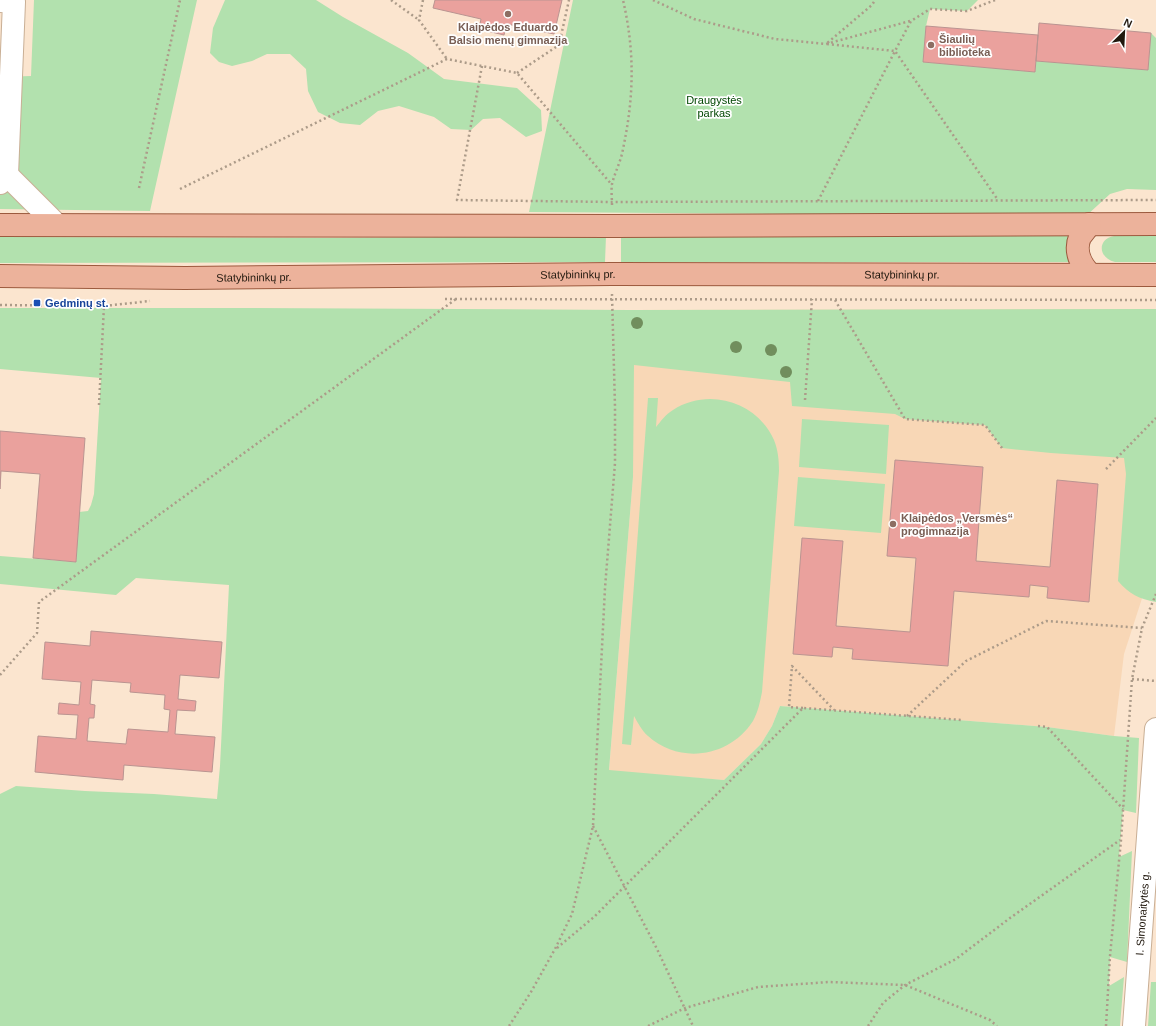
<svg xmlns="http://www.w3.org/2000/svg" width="1156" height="1026" font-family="Helvetica,sans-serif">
  <rect width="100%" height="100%" fill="#fbe5cf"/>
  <path fill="#f8d7b6" d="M1156,309L1146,586L1124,654L1114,736L1047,727L780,706L772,726L761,744L724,780L609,771L633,477L629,310Z"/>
  <path fill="#b2e1ae" d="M34,0H197L150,211L0,209V77L31,76Z
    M225,0H316L343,17L408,53L444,79L517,88L541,110L542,131L526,137L500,118L483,119L471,130L451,129L434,117L399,106L378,111L360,125L340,123L318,112L308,91L306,69L290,54H267L252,61L232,66L219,62L210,53L213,28Z
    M573,0H978L967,11L930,9L926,26L923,62L1035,72L1036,61L1148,70L1151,33L1156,38V190L1127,189L1110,194L1086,216L529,212Z
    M606,236L605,262L0,263V237L324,238Z
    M621,236H1074V262H621Z
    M1114,236H1156V262H1115C1098,258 1097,239 1114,236Z
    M0,308H254L629,310L1156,309V602C1139,599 1129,594 1118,581L1126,474L1124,458L1051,453L1002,448L985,425L905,419L895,414L792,406L790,382L634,365L633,477L609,770L724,780L761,744L772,726L780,706L1047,727L1114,736L1139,738L1136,813L1123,810L1119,857L1132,851L1127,962L1110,957L1109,986L1124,977L1120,1026H0V794L16,786L85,791L154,794L217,799L220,766L229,585L136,578L116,595L0,584V556L76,562L79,512L88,511L91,505L94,494L101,378L0,369Z
    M648,398H658L656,427C661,421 666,414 673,410C709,387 757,402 774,440C778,450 779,460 779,471L762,692C760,702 758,712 753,721C730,757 680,765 648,736C642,731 638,723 634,716L631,745L622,744Z
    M802,419L889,425L886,474L799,467Z
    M798,477L885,484L881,533L794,526Z
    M1151,982H1156V1026H1148Z"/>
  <path fill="#eaa19d" stroke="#ba9491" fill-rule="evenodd" d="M435,0H562L554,34L507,24L504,35L479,29L481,19L433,8Z
    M1039,23L1151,33L1148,70L1036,61Z
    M926,26L1038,35L1035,72L923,62Z
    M0,431L85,438L76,562L33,558L40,474L1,471L0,489Z
    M895,460L983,467L976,561L1050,567L1057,480L1098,484L1089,602L1047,598L1048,587L1030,585L1029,597L954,591L948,666L852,659L853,649L833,647L832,657L793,654L802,538L843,541L836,626L910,632L916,558L887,556Z
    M91,631L222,642L219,678L180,675L178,699L196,701L195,711L177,710L175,734L215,737L212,772L124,765L123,780L35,772L38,736L76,739L78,715L58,714L59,703L79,705L81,682L42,679L45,642L90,646ZM92,680L131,683L130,692L165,695L164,709L170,710L168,732L128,729L126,744L87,741L89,718H94L95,705L90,704Z"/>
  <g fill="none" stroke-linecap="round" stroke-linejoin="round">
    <g stroke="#c9af95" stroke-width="24">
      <g id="minor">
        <path d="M0,1L14,2L7,175L0,183"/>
        <path d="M7,175L57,225"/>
        <path id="s1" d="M1134,1026L1156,729"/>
      </g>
    </g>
    <g stroke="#9c5a3e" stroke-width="24">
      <g id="major">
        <path d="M0,225L612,226L1156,224"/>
        <path d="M1090,274C1081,265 1074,251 1080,237C1083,233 1087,228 1090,224"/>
        <path id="s2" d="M0,276L185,278L612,274L1156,275"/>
      </g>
    </g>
    <path stroke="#ac9b89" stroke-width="2.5" stroke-dasharray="2 3" stroke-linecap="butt" d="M391,0L419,20
      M423,0L419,20L447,59
      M653,0L694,19L775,39L826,44L910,21
      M995,0L967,11L930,9L911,21L895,51L998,200
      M482,66L457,200L612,202L1156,200
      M517,73L559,45L569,0
      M139,188L180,0
      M180,189L447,59L517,73L612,185
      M818,201L895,51L826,44L872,5L875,0
      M612,205C612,198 611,190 612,184C615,172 621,161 623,149C634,97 635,52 623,0
      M445,299L1156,300
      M835,300L905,419L985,425L1002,448
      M0,305L104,306L150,301
      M805,400L812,299
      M99,405L104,306
      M1106,469L1156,418
      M0,675L37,633L39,602L456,299
      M1132,679L1156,681
      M803,708L789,707L792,666L834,710
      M907,716L966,661L1046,621L1142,628
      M1038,726L1047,727L1123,809
      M593,826L657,949L693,1026
      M557,948L594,917L803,708L962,720
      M509,1026L531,992L555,949L572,914L593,826L605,588L615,463V407L612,294
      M648,1026L685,1008L758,987L829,982L905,985L990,1020L997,1026
      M868,1026L883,1003L905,985L956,959L1010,918L1120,840
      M1106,1026L1110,956L1121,840L1132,679L1142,628L1156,594"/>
    <use href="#minor" stroke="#fff" stroke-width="22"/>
    <use href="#major" stroke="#ecb29b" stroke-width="22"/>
  </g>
  <g fill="#718e5d">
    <circle cx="637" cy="323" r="6"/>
    <circle cx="736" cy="347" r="6"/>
    <circle cx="771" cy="350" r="6"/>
    <circle cx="786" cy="372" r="6"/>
  </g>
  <g fill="#8d6e63" stroke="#fff" stroke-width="1.5">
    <circle cx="508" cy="14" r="4"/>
    <circle cx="931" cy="45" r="4"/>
    <circle cx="893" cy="524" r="4"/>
  </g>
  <rect fill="#1a4fb4" stroke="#fff" stroke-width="1.5" x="33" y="299" width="8" height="8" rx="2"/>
  <g text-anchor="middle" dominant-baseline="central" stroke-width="3.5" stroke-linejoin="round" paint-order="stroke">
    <g font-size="11" font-weight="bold" fill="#785e54" stroke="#fff" text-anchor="start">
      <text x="508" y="27" text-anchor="middle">Klaipėdos Eduardo<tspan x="508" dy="13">Balsio menų gimnazija</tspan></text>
      <text x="939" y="39">Šiaulių<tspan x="939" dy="13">biblioteka</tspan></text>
      <text x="901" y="518">Klaipėdos „Versmės“<tspan x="901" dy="13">progimnazija</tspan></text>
    </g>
    <g font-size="11" fill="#004600" stroke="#fff">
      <text x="714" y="100">Draugystės<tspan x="714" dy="13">parkas</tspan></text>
    </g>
    <g font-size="11" fill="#21180e" stroke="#fff">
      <text stroke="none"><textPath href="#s2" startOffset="578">Statybininkų pr.</textPath></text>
      <text stroke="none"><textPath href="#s2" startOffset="902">Statybininkų pr.</textPath></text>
      <text stroke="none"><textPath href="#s2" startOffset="254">Statybininkų pr.</textPath></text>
      <text stroke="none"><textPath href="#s1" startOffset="113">I. Simonaitytės g.</textPath></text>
    </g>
    <g font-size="11" font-weight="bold" fill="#164399" stroke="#fff" text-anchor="start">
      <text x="45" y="303">Gedminų st.</text>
    </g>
  </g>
  <g transform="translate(1124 32) rotate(24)" stroke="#ffffff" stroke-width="3" paint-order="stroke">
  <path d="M0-3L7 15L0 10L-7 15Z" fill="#21180e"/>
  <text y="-6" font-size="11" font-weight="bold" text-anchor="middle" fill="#21180e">N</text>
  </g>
</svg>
